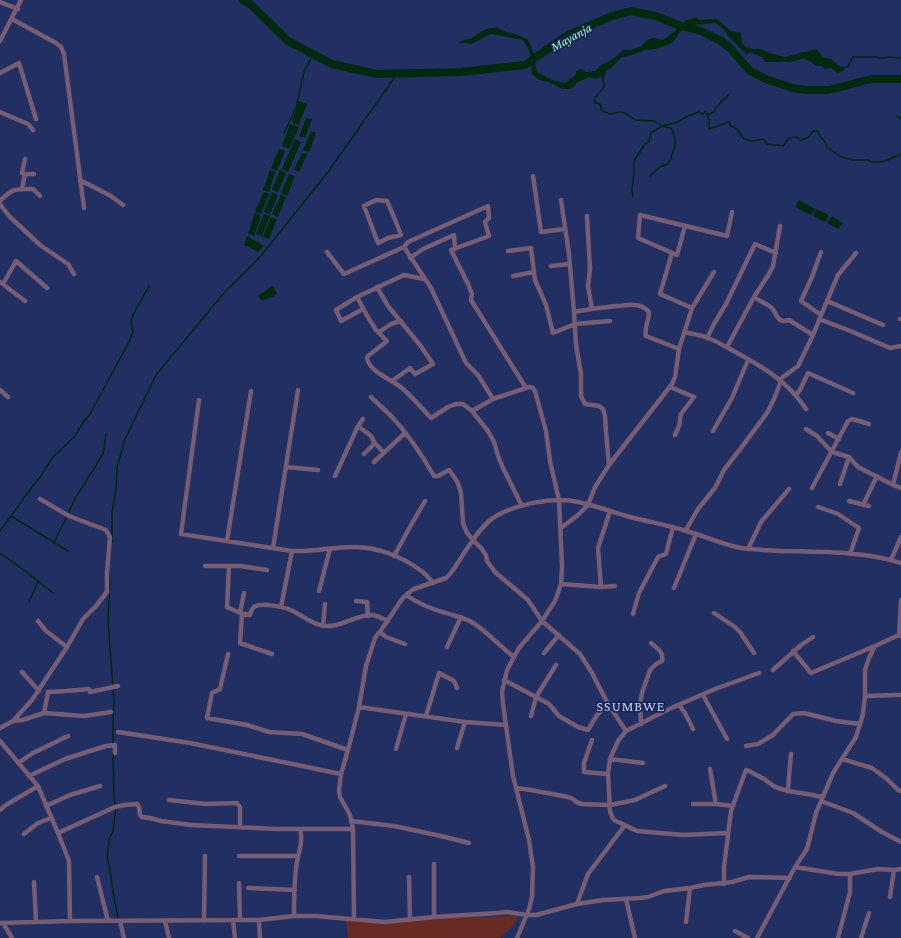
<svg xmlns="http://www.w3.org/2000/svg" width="901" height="938" font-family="'Crimson Pro',serif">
  <rect width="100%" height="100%" fill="#212f62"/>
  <path fill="#682b24" d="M517,916L515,924L500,938H348L346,921Z"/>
  <path fill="#02280d" d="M696,17L699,20L717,19L731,31L741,33L742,43L746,47L754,49H760L770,53L785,57L816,49L824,58L832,59C835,65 839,65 845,70L838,73L831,68L825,69L822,66H816C802,53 800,62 785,62C779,62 772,62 765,62L763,57L751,53L746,54L732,40L723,29L716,23L694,25L683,28L673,42L668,45L655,49L645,50L632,55L622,57L611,68L606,71L605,76L595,79L589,77L576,83L575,86L570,89H562L549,82L539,80L532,74L530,52L523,40L502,36L491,34L471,44L457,42L472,38L484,30L496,27L506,32L518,35L528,40L533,51L537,72L552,80L565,83L576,75V71L581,69L586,72L595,71L601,65L610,61L617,56L623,50H630L640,47L647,40L653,38L663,40L674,32L685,21Z
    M299,101L307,104L299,125L292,122Z
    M306,118L312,119L305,138L299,136Z
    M290,124L299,127L289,149L282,146Z
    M311,131L316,133L309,152L303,150Z
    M295,139L301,142L288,172L282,169Z
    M279,149L285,151L277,171L271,168Z
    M302,153L307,154L299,172L294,170Z
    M270,170L275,172L269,192L263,190Z
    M280,170L286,173L278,192L272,190Z
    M289,174L295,176L287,196L281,193Z
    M264,192L269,194L261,214L255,211Z
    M272,192L278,195L270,214L264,212Z
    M281,195L286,197L278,217L272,214Z
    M799,200L815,209L811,215L795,207Z
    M816,209L829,215L825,222L813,216Z
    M255,212L261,216L254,236L248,234Z
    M264,214L270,216L262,236L256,234Z
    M832,216L843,223L838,229L827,223Z
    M271,217L277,219L269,239L263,237Z
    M247,236L264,246L258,252L251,248L244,245Z
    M272,286L274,287L277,293L274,296L262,301L258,296Z"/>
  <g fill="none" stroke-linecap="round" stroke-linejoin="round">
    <path stroke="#02280d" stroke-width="1.5" d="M841,68L848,67L853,57H875L882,58L888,57L901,58
      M603,76L604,87L594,99L595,103L600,104L602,111L611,114L620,112L625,113L635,120L655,121L662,126L678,122L688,116L699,112L702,114L705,112L709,119V129L729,122L731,126L737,129L744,139L752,141L763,139L767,144L783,146L789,138L796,137L801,140L809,137L813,131H818L819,135L825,142L827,147L841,157L853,160H869V161C882,164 890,159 901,154
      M707,115L714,112L716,108L722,101L726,98L729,94
      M897,116L901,119
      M284,133L296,108L304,72L313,54
      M633,197L632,189L634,173V161L645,144L649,142L651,132L654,131L662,126L671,128C673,132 676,140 675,145C675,150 671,153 671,159L667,164L660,167L650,176
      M11,516L68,551
      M0,531L31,488L41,476L52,458L75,436L84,421L90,414L130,340L133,332L131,323L133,315L149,286
      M112,542V513L116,488L117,468L125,439L156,375L224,293L260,257L328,172L397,74
      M54,543L76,497L103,454L106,434
      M0,553L28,573L53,593
      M109,575L110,583L108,620L114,701L113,720V745
      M29,602L38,582
      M113,753L114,798L116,808L113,831L110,837L107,856L110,869L113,892L118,918"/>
    <path stroke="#02280d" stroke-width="8" d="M243,0L250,4L288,41L332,64L377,74L461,72L525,65L568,35L612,16L631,11L656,16L678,25L701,31L721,41L730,48L750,71L768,80L793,88L805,90H829L871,79H901"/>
    <path stroke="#775d74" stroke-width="4.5" d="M0,2L18,9
      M12,19L56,43L61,47L64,54L84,208
      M0,41L21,0
      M0,73L19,63L36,119
      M0,112L28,124L33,130
      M25,174H34
      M533,176L541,232L565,229
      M80,180L111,196L123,205
      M22,189L25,174L22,173L25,159
      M376,200L387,201L396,222L401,235L388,238L378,243L364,206Z
      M561,200L569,254L574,312L576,345L581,374V396L585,404L599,406L603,409L605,416L606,432L609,465
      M0,201C13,188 15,189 33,189L40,196
      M0,204L9,216L40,245L68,264L74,274
      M587,216L590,269L588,286L592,309
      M685,226L677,255L638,238L640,215L727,236L732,212
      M404,247L431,288L466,363L478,375L493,399
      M508,251L531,248L535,280L546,305L553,333L575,324L610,321
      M327,252L344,274L404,247L408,242L488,206L489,218L485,222L489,236L451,250L468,284L472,294L471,300L526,388
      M821,252L812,277L801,301L821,315
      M672,253L660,294L692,308
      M410,258L423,249L454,235L455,249
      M551,266L569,264
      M513,276L534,272
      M0,282L25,301
      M3,284L16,261L47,288
      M377,287L388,306L420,345L433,364L415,374L410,368L392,381
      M357,297L369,319L376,330L387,341L368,356L367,358C369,372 393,380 402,388C412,397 422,408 431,418L448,407L456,404H463L472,411L488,431L494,442L498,456L503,468L522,506
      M754,297C760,301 767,304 772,308C777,314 777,324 789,320L813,335
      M827,301L883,325
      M363,309L341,321L336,310L357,297L404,275L424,279
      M574,312C588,309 602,308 616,306C622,306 629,304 635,305C640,305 646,308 649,312C649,320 644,328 646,336L679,349
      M819,319L853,332L890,348L901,346
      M900,319H901
      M379,332L391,324L401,321
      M684,332C692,334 701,335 708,338C719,342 729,349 739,354C766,369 788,382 806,409
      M707,338L714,324L726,304L755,244L776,253
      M727,347L754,297L769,274L773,266L780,226
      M779,380L798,366L813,335L827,301L838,275L856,253
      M670,387L694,397L681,414L679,426L675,435
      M0,390L8,397
      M796,395L800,390L808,373L853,393
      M371,397C378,404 385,410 392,417C408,434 422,455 434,476H438L449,470L450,471L458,483L461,493L463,523L467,533L473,540L481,548L486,555L487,561L495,572L528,600L542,621L580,654L592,673L608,704L626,731
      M199,400L181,534L292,551
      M472,411L493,399L529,387L533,388L535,391L546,431L550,461L559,500L562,566L561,584L555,601L542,621L536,628L519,648L507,670L502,692L503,704L513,776L529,840L533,867L532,897L529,909L520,931L517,938
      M358,426L371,436L374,442L373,445L364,454
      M806,429L817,436L832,452L849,457L858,467L893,485L901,488
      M713,431L732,398L748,360
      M828,433L839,439
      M374,442L384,453
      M374,462L405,433
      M286,467L318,470
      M335,476L358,426L363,419
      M840,484L849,457
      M893,485L901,452
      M812,488L848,421L852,419L869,424
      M849,501L869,506
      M863,505L877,476
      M818,507L838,514L859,528L850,554
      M561,528L578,515L588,505L595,487L609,465L672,384L675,377L679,349L692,308L714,272
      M686,530L698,509L715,488L724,470L741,448L767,413L774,399L781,381
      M227,541L251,391
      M273,548L298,390
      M748,549L761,522L789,489
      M394,556L410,527L425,501
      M891,560L901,537
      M205,566H240L267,570
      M229,566L227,607L240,613L250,615C251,612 251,609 254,607C260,602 286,607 293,611C301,615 308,621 317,624C336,632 354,614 373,615C379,616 383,619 388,621
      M561,584L601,587L615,586
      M601,587L598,548L610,511
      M674,588L696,534
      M319,591L330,549
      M406,595C419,604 431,609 446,613C454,616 462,617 470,621C486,630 498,645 513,656
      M356,601L367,602L368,616
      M281,607L292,551C313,552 333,547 354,547C377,547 401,556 420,570C425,573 429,578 433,583
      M240,613L244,593
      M714,613L735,627L740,632L754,653
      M242,614L240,643L272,654
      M633,614L639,593L658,557L666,554L673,527
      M38,621L46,631L67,647
      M323,626L325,604
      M380,632L386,637L405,644
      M899,636L901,600
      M447,647L461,617
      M793,651L811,673L875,646
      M544,653L559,635
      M228,654L220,689L212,693L207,718L247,725L269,732L302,734L348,750
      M773,670L801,645L813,637
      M22,672L39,691
      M504,680L536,697L549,704L559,716L578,727L588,730L597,715L608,704
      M703,695L727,739
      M865,696L895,695H901
      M679,705L685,713L693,729
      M359,707L465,722L506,725
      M44,713L48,692L66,691L89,689L90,692L118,686
      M426,716L439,673L454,681L457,688
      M531,716L536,697L556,665
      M13,721L23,720L44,713L84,716L111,712
      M641,724L640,704L642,693L650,670L656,664L662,661C664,652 657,648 651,643
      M0,728L13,721L32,700L67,647L83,619L96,606L107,592V572L110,537L106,530L69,516L40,499
      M118,732L190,743L341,774
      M592,740L584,763V772L608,774
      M0,741L38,786L58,833L69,861L70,921
      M746,746L758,744L773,735L793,714L804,713L836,721L860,724
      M457,748L465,722
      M396,749L406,714
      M610,759L643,763
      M842,759L872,768L887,779L898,790L901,791
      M18,763L33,753L68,736
      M710,769L716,804
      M29,776L65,759L106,746L115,745V753
      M516,788L531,790L568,797L573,799L576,802L582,804L610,805L635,800L665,786
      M788,791L789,776L791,754
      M169,800L206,804L237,803L240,807V827
      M821,801L853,813L882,832L901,842
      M693,804H716L733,806
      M46,806L70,795L100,786
      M0,810L6,805L38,786
      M351,821L394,826L441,836L469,843
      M58,833L115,807L125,805L137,804L139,807L140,815L142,817L150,818L161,821L191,825L278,829H353
      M728,833L683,835L637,831L614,820L612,817L610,811L608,774L610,759L618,741L626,731L669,709L715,689L759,673
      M24,834L38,823L51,818
      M239,856H298
      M434,864V917
      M795,867L838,874H850L878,869L894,870L901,869
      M97,877L108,921
      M409,877L410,920
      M34,882L36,922
      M239,883L240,920
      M724,884V867L731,811L746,770L749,771L764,779L775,787L788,791L813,795L822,797
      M248,888L295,890
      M890,897L894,870
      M626,899L635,938
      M577,904L588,874L625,825
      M294,916C294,900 294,884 296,869C297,855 304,843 300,829
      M354,919L353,829L350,815L340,797L339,791L341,774L348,750L359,707L366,666L375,638L384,626L402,599L407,594L414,589L446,578L451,573C463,556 473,536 488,522C507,505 554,496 578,502C596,506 613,512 630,517C649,522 668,525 686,531C705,536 722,544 741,548C754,550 768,550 781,551C821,552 863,551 901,563
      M233,920L235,938
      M259,920L260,938
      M120,921L124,938
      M165,921L169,938
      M204,921L205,856
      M686,922L690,888
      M0,923L70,921L259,920L294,916H315L385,922L434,917L498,913L507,912L527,915H536L577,904L603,900L640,898L648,897L664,891L690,888L704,885L732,882L749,877L790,878
      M3,923L12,938
      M735,931L748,938
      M757,938L795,867L807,849L816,813L833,773L856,737L863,714L865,696V670L869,658L875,646L901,634
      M838,938L850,892V874
      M861,938L869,913"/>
  </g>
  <g text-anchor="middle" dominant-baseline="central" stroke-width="3.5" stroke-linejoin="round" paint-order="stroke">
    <g font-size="13" font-style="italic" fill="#98f7aa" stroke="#172456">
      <text transform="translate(571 37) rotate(-29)">Mayanja</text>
    </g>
    <g font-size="14" letter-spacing="1" fill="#c5d4fa" stroke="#172456">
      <text x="631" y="706">SSUMBWE</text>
    </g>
  </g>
</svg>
